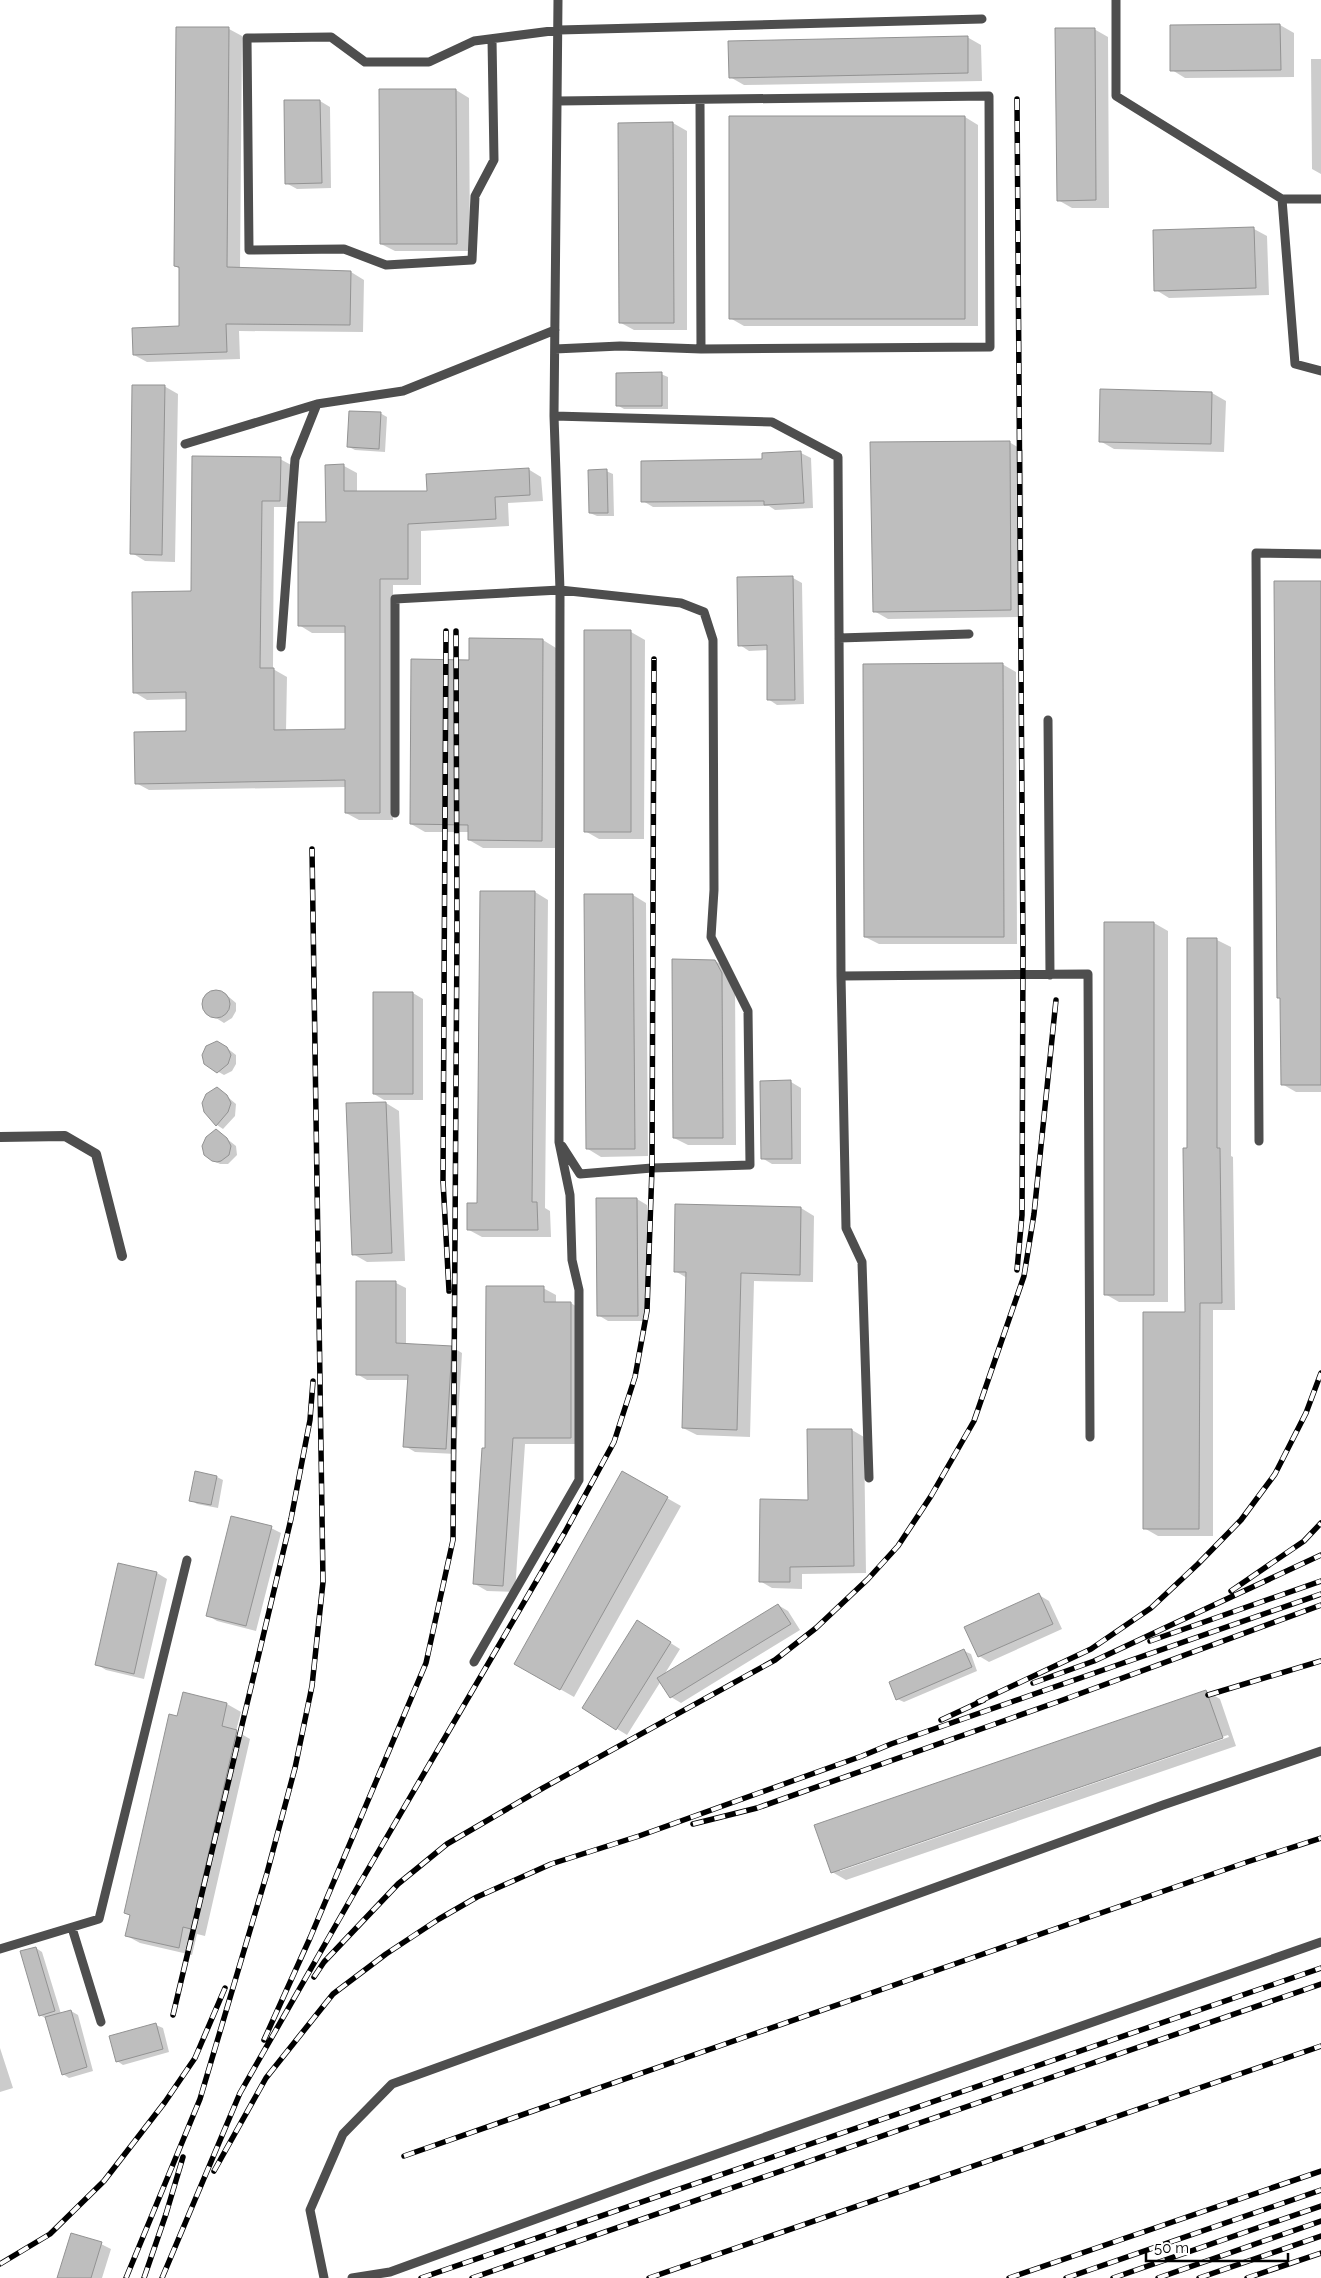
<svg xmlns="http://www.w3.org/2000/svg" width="1321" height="2278" font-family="Raleway,sans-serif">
  <rect width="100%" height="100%" fill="#fff"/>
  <path fill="#0003" fill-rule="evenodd" d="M1280,25L1294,33V77L1185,78L1172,70L1171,26Z
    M178,28L229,29L242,36L240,269L351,272L364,280L363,332L239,331L240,359L147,362L134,355L180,327V269L175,266Z
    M1094,29L1108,37L1109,208H1072L1058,200Z
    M967,37L981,45L982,81L744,85L730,77Z
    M1311,59H1321V174L1312,169Z
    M456,90L469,98L470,251H395L381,244Z
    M320,101L330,107L331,188L297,189L286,183Z
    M965,117L978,125V326H744L730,318Z
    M673,123L687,131V330H634L621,323L620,124Z
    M1254,229L1267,236L1269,295L1169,298L1156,290Z
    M661,374L668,377V409H624L617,405Z
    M164,386L178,394L175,562L145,561L132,553Z
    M1212,393L1226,401L1224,452L1114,449L1100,441Z
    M380,413L387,417L385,452L355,450L349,447Z
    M1009,442L1023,450L1024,617L888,619L874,611Z
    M801,453L811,458L813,508L775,510L769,506L653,507L643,501L763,461Z
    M280,459L293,466L292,507H274L273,669L287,677L286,731L346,730V633H312L299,625L344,466L357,473V492H428L528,469L541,477L543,501L508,503L509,526L421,531V585H393V820H359L346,813V787L149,790L136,783L187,733V699L147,700L134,692L192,593Z
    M606,471L613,474L614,516H597L590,513Z
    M793,578L802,583L804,704L777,705L768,699V650L749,651L740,645Z
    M1321,582V1092H1296L1282,1084Z
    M586,632H631L645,640L644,839H599L585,831Z
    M543,640L556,648L555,848H483L469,840V832H425L411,824L470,661Z
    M1002,664L1016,672L1017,944H879L865,937Z
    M535,892L548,900L545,1208L550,1211L551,1237H482L469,1230L479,1204Z
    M633,895L646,903L648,1156L601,1157L588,1149Z
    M1154,923L1168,931V1302H1119L1105,1294Z
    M1188,940H1217L1231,947V1156L1233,1157L1235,1310H1213V1536H1158L1144,1528L1186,1314Z
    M715,961L729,969L735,982L736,1145H688L674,1138Z
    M211,992H223L236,1003V1011L232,1018L224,1023L205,1011L203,1002Z
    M374,993H413L423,999V1100H384L374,1094Z
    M223,1045L236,1055V1064L232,1071L224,1075L217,1071Z
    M791,1082L801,1088V1164H772L762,1158Z
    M217,1088L236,1104L235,1116L223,1129L217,1125Z
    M386,1103L399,1111L405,1261L367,1262L353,1254Z
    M217,1131L236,1146L237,1155L228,1164H220L208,1158Z
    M637,1199L647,1205L648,1321H608L598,1315Z
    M801,1208L814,1216L813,1282L754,1281L750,1437L697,1435L683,1428L687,1278L675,1271Z
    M396,1283L406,1288V1345L452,1347L462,1353L456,1454L415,1452L405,1446L409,1380H367L357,1374Z
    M543,1288L556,1295V1304L571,1303L583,1311V1444H525L515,1592L487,1591L475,1584L487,1450Z
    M852,1430L864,1437L866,1573L802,1574V1589L772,1588L760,1581Z
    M196,1472L217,1477L223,1480L218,1508L197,1504L191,1500Z
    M623,1473L681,1506L574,1697L516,1664Z
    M271,1528L281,1533L256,1631L217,1621L207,1615Z
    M157,1573L167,1579L144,1679L106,1670L96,1664Z
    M1039,1595L1049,1601L1062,1629L989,1662L979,1656Z
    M778,1605L788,1611L800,1630L681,1703L671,1697L661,1681L627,1735L583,1708L647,1628L680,1649L664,1675Z
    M964,1651L971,1654L977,1671L904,1702L897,1699Z
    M1206,1691L1220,1699L1236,1746L846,1880L832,1872ZM1228,1735L1229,1737L840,1871V1869Z
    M184,1694L227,1704L241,1712L236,1731L250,1739L205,1936L197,1934L192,1955L140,1943L127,1936L131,1916L125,1913Z
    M36,1948L42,1952L61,2014L71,2011L78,2015L93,2071L69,2078L63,2074L47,2019L40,2015Z
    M156,2025L163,2028L169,2052L123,2065L117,2061Z
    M0,2048L13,2088L0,2092Z
    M101,2244L111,2249L102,2278H58Z"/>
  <path fill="#bebebe" stroke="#929292" d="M1280,24L1281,70L1170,71V25Z
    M176,27H229L227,267L351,271L350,325L226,324L227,352L133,355L132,328L179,326V267L174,266Z
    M1055,28H1095L1096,200L1057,201Z
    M968,36V73L729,78L728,41Z
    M379,89H456L457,244H380Z
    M284,100H320L322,183L285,184Z
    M729,116H965V319H729Z
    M673,122L674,323H619L618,123Z
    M1254,227L1256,288L1154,291L1153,230Z
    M662,372V406H616V373Z
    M132,385H165L162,555L130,554Z
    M1100,389L1212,392L1211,444L1099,442Z
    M349,411L381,412L379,449L347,447Z
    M1010,441L1011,610L873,612L870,442Z
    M801,451L804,503L764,505V501L641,502V461L762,459V453Z
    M192,456L281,457L280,501H262L260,668H274V730L345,729V626H298V522H326L325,465L344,464V491H427L426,474L529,468L530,495L495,497L496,519L408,524V579H380V813H345V780L135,784L134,732L186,731V692L133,693L132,592L191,591Z
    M607,469L608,513H589L588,470Z
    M793,576L795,700H767V645L738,646L737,577Z
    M1274,581H1321V1085H1281L1280,998H1277Z
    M584,630H631V832H584Z
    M469,638L543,639L542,841L468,840V825L410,824L411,659L469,660Z
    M1003,663L1004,937H864L863,664Z
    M480,891H535L532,1202H537L538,1230H467V1203H477Z
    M584,894H633L635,1149H586Z
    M1104,922H1154V1295H1104Z
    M1187,938H1217V1148H1220L1222,1303H1200L1199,1529H1143V1312H1185L1183,1148H1187Z
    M672,959L715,960L722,973L723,1138H673Z
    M202 1004a14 14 0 1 1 28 0a14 14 0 1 1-28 0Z
    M373,992H413V1094H373Z
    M217,1041L227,1047L231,1055L228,1064L217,1073L204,1064L202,1055L206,1046Z
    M791,1080L792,1159H761L760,1081Z
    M217,1087L227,1095L231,1103L228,1112L216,1126L204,1112L202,1103L206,1094Z
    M386,1102L392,1253L352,1255L346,1103Z
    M216,1129L227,1138L231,1146L229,1155L221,1161L217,1162L212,1161L204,1155L202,1146L206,1137Z
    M596,1198H637L638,1316H597Z
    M675,1204L801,1207L800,1275L741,1273L737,1430L682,1428L686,1272H674Z
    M356,1281H396V1343L452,1346L446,1449L403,1447L408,1375H356Z
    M486,1286H544V1302H571V1438H513L503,1586L473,1584L482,1448H485Z
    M807,1429H852L854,1566L790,1567V1582H759L760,1499L808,1500Z
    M195,1471L217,1476L211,1505L189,1501Z
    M622,1471L668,1497L560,1690L514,1664Z
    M231,1516L272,1526L246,1626L206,1616Z
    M118,1563L157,1572L134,1674L95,1665Z
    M1039,1593L1053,1624L978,1657L964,1627Z
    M778,1604L791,1624L670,1698L657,1678Z
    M637,1620L671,1642L616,1730L582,1708Z
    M964,1649L972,1667L896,1700L889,1682Z
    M1206,1690L1223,1738L831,1873L814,1825Z
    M183,1692L227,1703L222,1726L237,1730L191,1929L183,1927L179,1948L125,1936L130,1915L124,1913L169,1714L177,1716Z
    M36,1947L55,2011L39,2016L20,1951Z
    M71,2010L87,2067L62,2075L45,2017Z
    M156,2023L163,2049L116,2062L109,2036Z
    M71,2233L102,2242L91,2278H57Z"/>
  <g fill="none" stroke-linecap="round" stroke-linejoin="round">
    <path stroke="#4e4e4e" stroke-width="9" d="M558,0L554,416L772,422L838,457L841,976L846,1228L862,1262L869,1478
      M1116,0V96L1282,199H1321
      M492,39L494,160L475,196L472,260L386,265L344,249L249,250L247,38L331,37L365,62H429L474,41L559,30L982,19
      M558,101L989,96L990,347L701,349L700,101
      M1282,199L1295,364L1321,371
      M555,349L620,346L701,349
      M554,416L560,590L681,603L704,612L713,640L714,890L711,937L748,1011L750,1165L652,1168L580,1174L562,1146
      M185,444L317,404
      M839,638L969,634
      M281,647L295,459L317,404L403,391L555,330
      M1048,720L1050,975
      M395,813V599L560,590L559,1142L570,1195L572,1260L579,1290V1480L474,1662
      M841,976L1088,974L1090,1437
      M1259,1141L1256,553L1321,554
      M72,1928L101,2022
      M0,1949L99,1919L187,1560
      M324,2278L310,2210L343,2134L392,2084L1163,1805L1321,1751
      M352,2278L390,2272L654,2176L1321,1942"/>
    <path stroke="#4e4e4e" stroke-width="10" d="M0,1137L65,1136L96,1154L122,1256"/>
    <g stroke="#000" stroke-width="5.5">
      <path id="rail" d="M1017,99L1023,949L1022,1215L1017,1270
        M446,631L443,1181L449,1291
        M1231,1591L1304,1541L1321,1523
        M1150,1641L1321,1581
        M1033,1683L1094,1661L1321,1555
        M1208,1695L1321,1661
        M978,1702L1091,1649L1151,1608L1198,1564L1241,1520L1275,1474L1306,1413L1321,1373
        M941,1720L984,1700
        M693,1824L757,1808L1060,1701L1321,1605
        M314,1977L324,1962L398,1884L447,1844L543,1788L775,1660L816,1628L868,1579L898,1546L931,1496L974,1421L1024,1276L1034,1214L1056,1000
        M173,2015L291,1519L310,1420L313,1381
        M264,2040L310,1938L426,1663L453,1540L457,934L456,631
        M404,2156L1247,1862L1321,1838
        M214,2171L266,2078L333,1994L386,1954L439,1919L477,1897L551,1864L639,1836L862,1756L891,1744L1321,1594
        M0,2264L50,2234L104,2181L165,2102L195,2058L225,1988
        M126,2278L200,2099L267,1873L295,1768L312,1686L323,1582L312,849
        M144,2278L166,2214L183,2157
        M162,2278L240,2093L353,1895L565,1532L614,1442L635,1377L647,1311L652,1168L654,659
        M421,2278L1321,1968
        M472,2278L1321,1984
        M649,2278L1321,2046
        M1009,2278L1321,2171
        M1066,2278L1321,2190
        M1113,2278L1321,2206
        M1158,2278L1321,2221
        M1199,2278L1321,2236
        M1247,2278L1321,2253"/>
    </g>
    <use href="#rail" stroke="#fff" stroke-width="4" stroke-dasharray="11" stroke-linecap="butt"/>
  </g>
  <path d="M1146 2253v8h142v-8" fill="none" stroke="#000000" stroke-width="2.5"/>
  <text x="1154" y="2253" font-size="15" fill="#000000" stroke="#ffffff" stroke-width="4" paint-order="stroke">50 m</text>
</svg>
